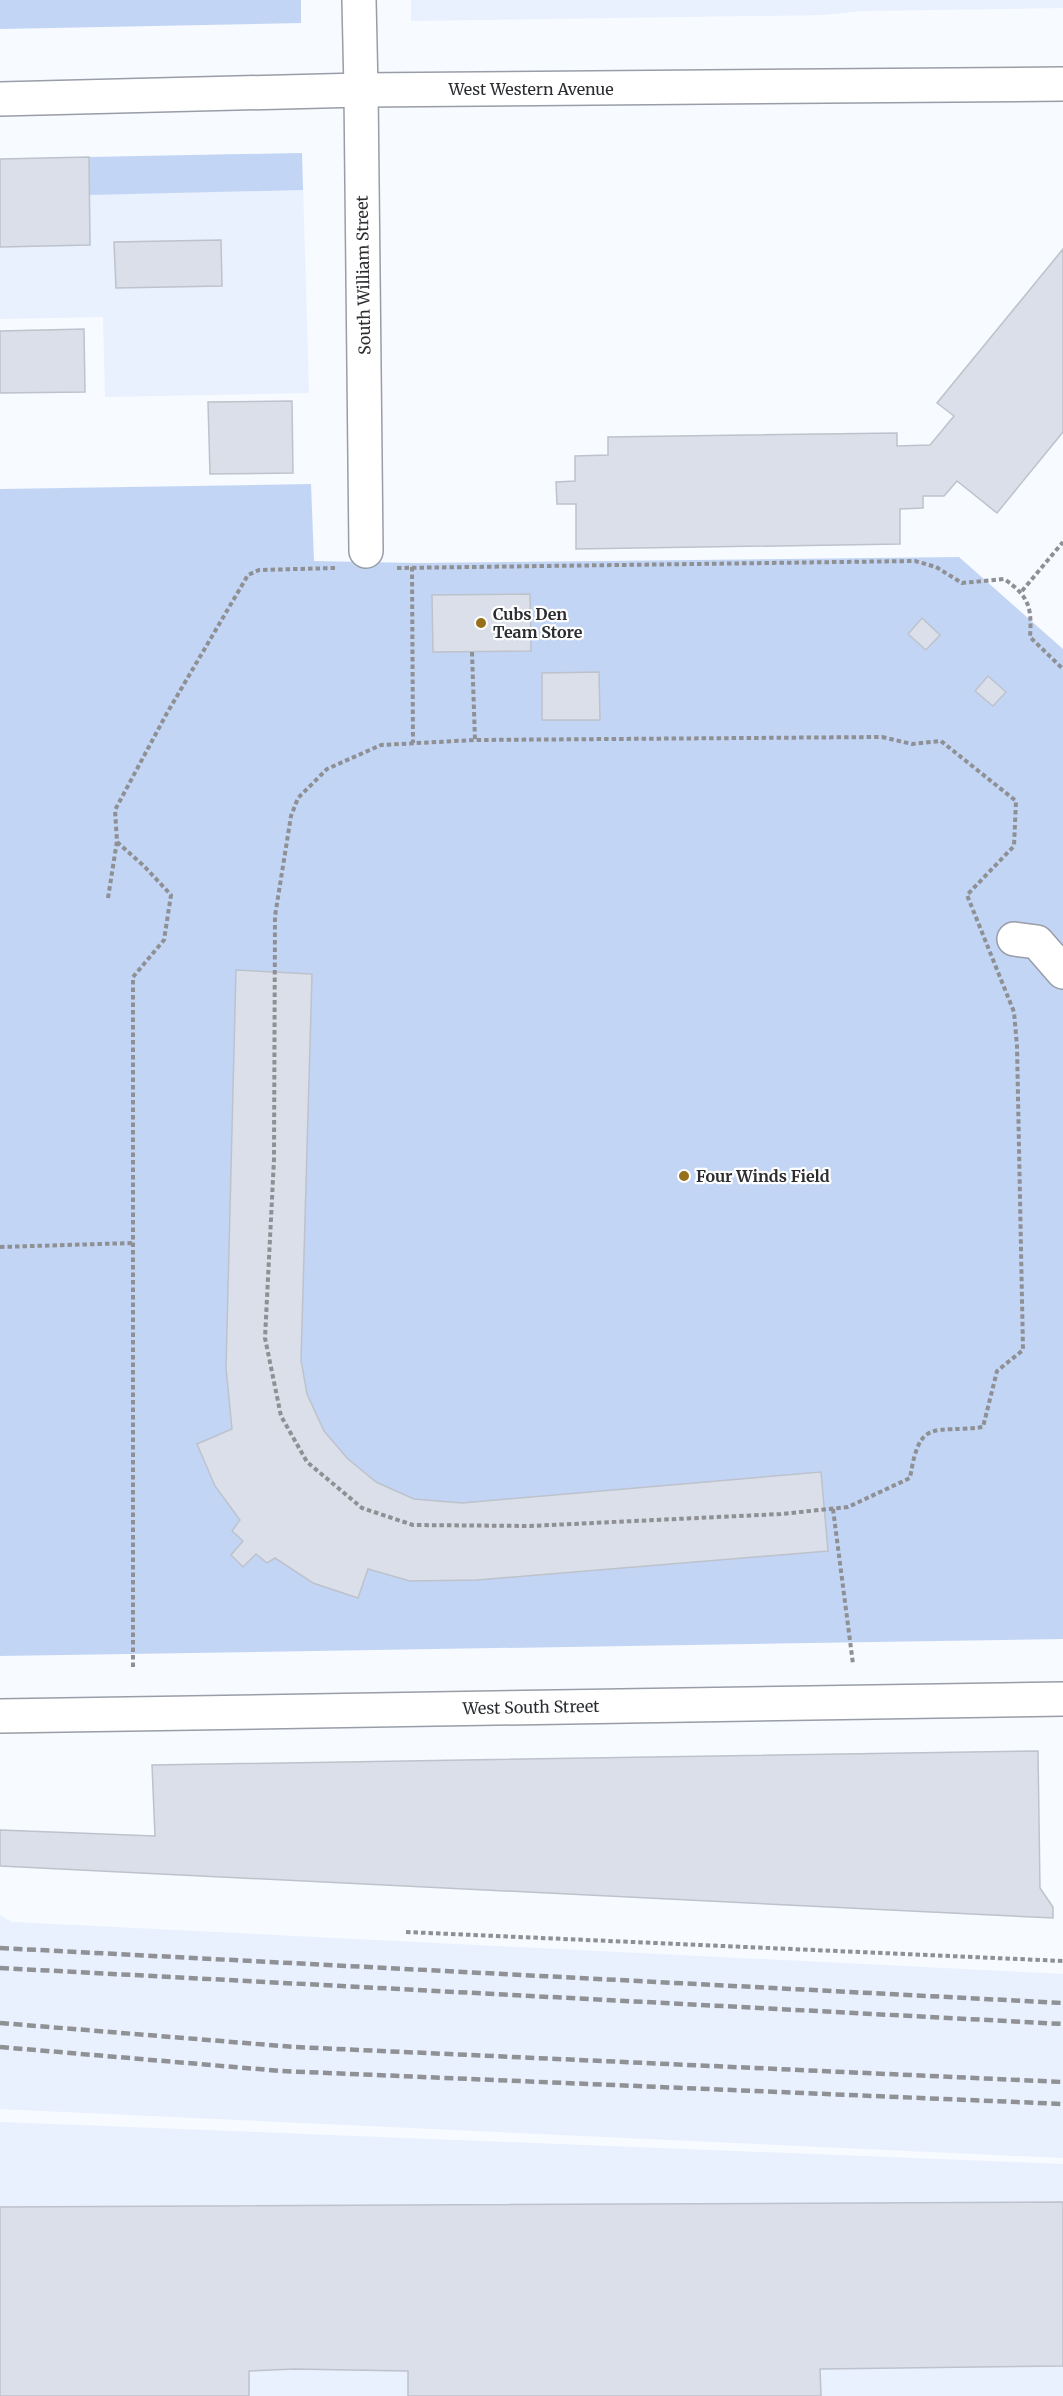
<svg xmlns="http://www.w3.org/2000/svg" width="1063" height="2396" font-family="Merriweather,serif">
  <rect width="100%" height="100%" fill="#f7fafe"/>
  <path fill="#e9f0fe" d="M411,0H1063V8L862,11L822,15L411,21Z
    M302,153L309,393L105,397L103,317L0,319V159Z
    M0,1915L12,1922L1063,1974V2158L0,2109Z
    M0,2122L1063,2164V2396H0Z"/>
  <path fill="#c3d5f5" d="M0,0H301V23L0,29Z
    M302,153L303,190L89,195V157Z
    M311,484L314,561L416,563L959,557L1063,649V1639L0,1656V489Z"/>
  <path fill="#dadfea" stroke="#bdc2cc" stroke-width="1.5" d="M89,157L90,245L0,247V159Z
    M221,240L222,286L116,288L114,242Z
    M1063,249V432L997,513L957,481L944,496H923V508L900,509V544L576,549V504H557L556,482L575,481V456L608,455V437L897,433V446L930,445L954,416L937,403Z
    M84,329L85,392L0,393V331Z
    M292,401L293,473L210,474L208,402Z
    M530,594L531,651L433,652L432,595Z
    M922,618L940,635L926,650L908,634Z
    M599,672L600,720H542V673Z
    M988,676L1006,692L993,706L975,691Z
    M236,970L312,974L301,1360L307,1394L324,1431L347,1458L376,1482L414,1499L462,1503L821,1472L828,1551L477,1580L410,1581L368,1569L358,1598L313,1583L275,1558L267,1563L256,1554L243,1567L231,1555L243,1541L232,1531L240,1520L215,1486L197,1444L232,1429L226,1368Z
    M1038,1751L1040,1888L1053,1907V1918L0,1866V1830L155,1836L152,1765Z
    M1063,2202V2366L820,2369L821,2396H408V2371L294,2369L249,2371V2396H0V2207Z"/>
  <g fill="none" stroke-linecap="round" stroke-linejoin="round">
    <g stroke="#989da7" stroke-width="36">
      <path id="minor" d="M361,90L366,551
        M1014,939L1037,942L1063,972
        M0,1716L1063,1699"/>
    </g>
    <g stroke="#989da7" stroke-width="36">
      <path id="major" d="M359,0L361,90
        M0,99L361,90L1063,84"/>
    </g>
    <path stroke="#8e9094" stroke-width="4" stroke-dasharray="4.5 3" stroke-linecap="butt" d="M412,567L413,743
      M397,568L915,561L936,567L962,583L1004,579C1029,596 1032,607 1030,637L1063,669
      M1022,591L1063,542
      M472,652L475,740
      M882,737L912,744L941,741L1016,801L1014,846L967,895L1014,1012L1017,1046L1023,1350L997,1371L983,1427C933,1434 920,1416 910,1478L848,1507L781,1514L530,1526L413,1525L362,1508L307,1462L281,1416L265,1338L274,1159L275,916L291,816L298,798L327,769L381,745L475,740Z
      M117,842L144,866L171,895L164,940L133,977V1670
      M108,898L117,841L115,810L167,713L248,575L259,570L335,568
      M0,1247L133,1243
      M833,1509L853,1664
      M406,1932L1063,1961"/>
    <use href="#minor" stroke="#fff" stroke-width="33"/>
    <use href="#major" stroke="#fff" stroke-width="33"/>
    <path stroke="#8f9195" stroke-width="4.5" stroke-dasharray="9 4.5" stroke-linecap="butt" d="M0,1948L1063,2003
      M0,1968L1063,2024
      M0,2023L294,2047L1063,2082
      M0,2047L281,2071L1063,2104"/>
  </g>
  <g fill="#96701a" stroke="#fff" stroke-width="2">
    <circle cx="481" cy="623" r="6"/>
    <circle cx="684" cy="1176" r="6"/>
  </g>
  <g text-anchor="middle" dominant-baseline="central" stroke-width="4.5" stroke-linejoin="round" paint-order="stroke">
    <g font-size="16" fill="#2b2d31" stroke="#fff">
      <text x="531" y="89">West Western Avenue</text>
      <text transform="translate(363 275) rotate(-91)">South William Street</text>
      <text transform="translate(531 1707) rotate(-1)">West South Street</text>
    </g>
    <g font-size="16" font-weight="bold" fill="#2b2d31" stroke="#fff" text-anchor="start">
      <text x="493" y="614">Cubs Den<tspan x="493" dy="18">Team Store</tspan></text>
      <text x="696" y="1176">Four Winds Field</text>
    </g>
  </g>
</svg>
